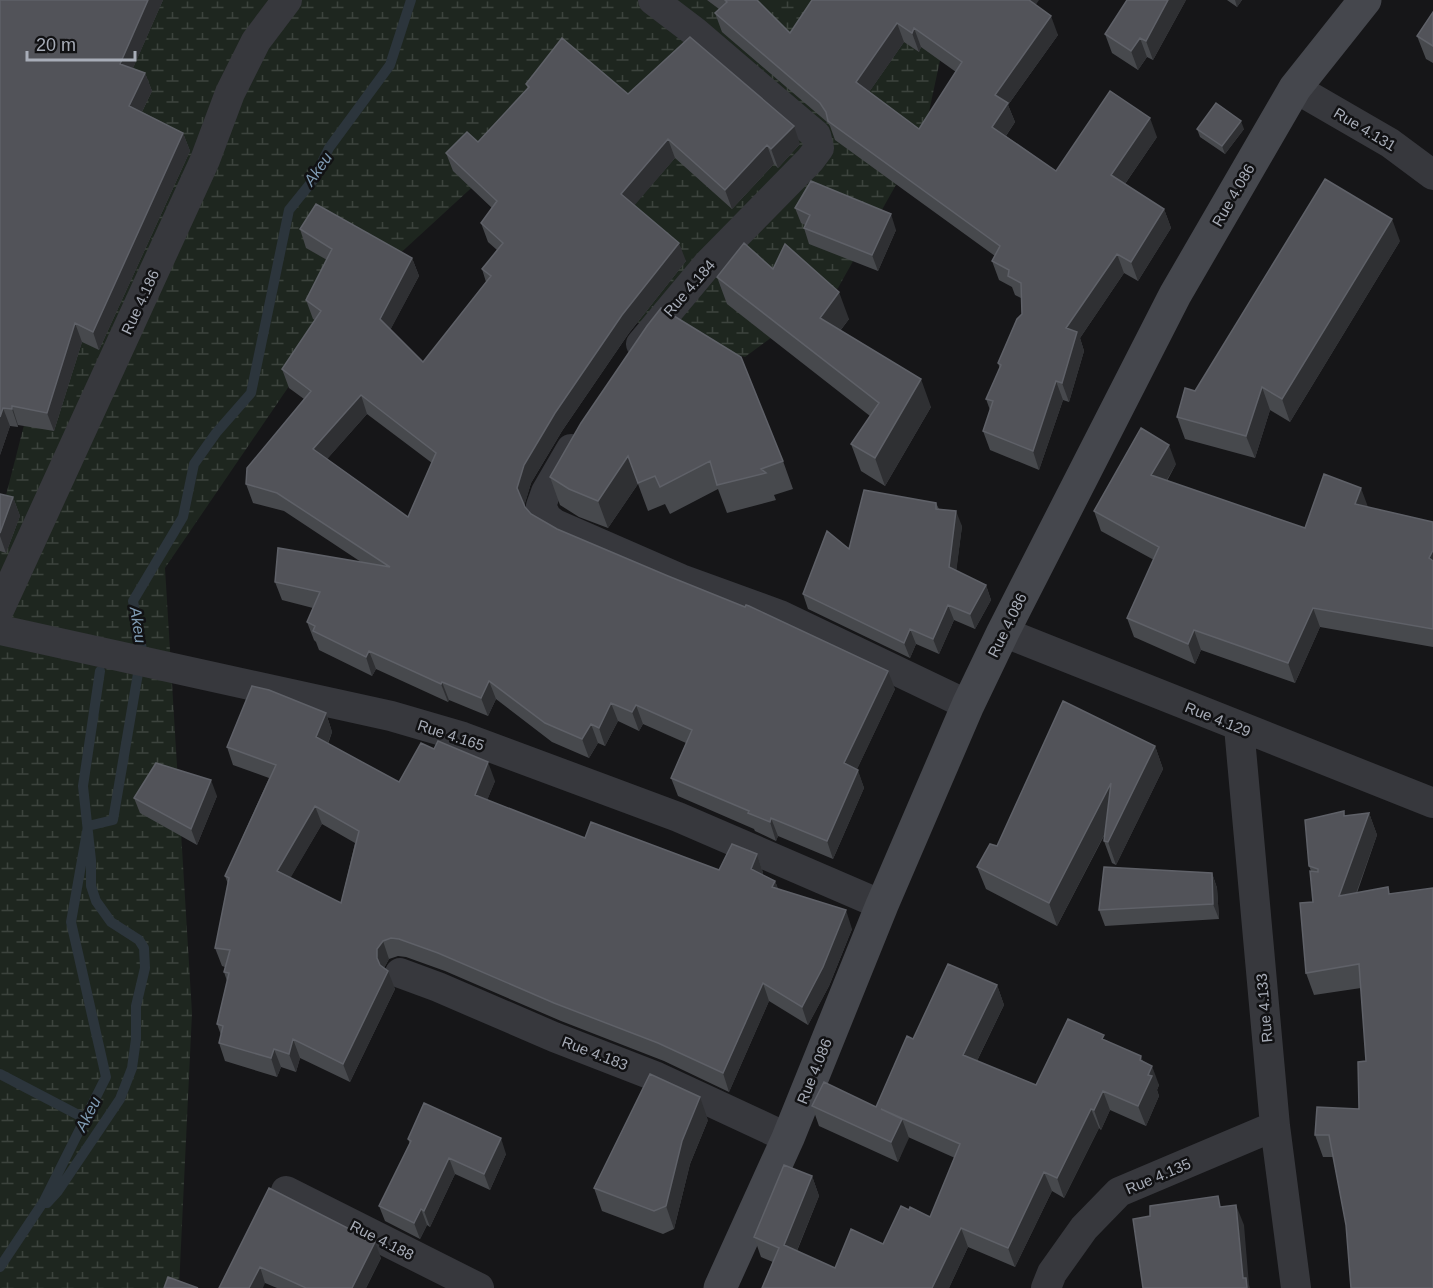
<svg xmlns="http://www.w3.org/2000/svg" width="1433" height="1288" font-family="Helvetica,sans-serif">
  <defs>
    <pattern id="wetland-marsh" width="20" height="14" patternUnits="userSpaceOnUse" patternTransform="scale(1.5)"><rect width="20" height="14" fill="#1e261f"/><path d="M1 5h8M5 5V1M11 12h8M15 12V8" fill="none" stroke="#3c433d"/></pattern>
  </defs>
  <rect width="100%" height="100%" fill="#161618"/>
  <path fill="url(#wetland-marsh)" d="M137,0H953L924,135L838,288L745,357L618,316L492,169L345,304L165,568L192,1013L179,1288H0V510L4,503L129,16Z"/>
  <g fill="none" stroke-linecap="round" stroke-linejoin="round">
    <path stroke="#2c353c" stroke-width="10" d="M0,1074L88,1120
      M47,1203L58,1191L120,1099L132,1068L136,1039V1006L145,968L144,948L139,940L111,922L96,901L91,886V860L83,786L100,671
      M0,1267L44,1201L106,1077L71,922L88,826L113,820L142,650L133,601L183,517L194,464L216,433L251,393L289,210L314,179L329,148L390,65L411,0"/>
    <path stroke="#37383d" stroke-width="30" d="M1295,88L1390,143L1433,175
      M641,344L707,265L810,160L819,148L816,135L804,125L695,32L653,0
      M571,449L546,492L541,506L547,518L555,524L681,579L780,615L968,705
      M0,608L205,160L230,93L256,41L287,0
      M0,630L391,716L463,737L678,817L882,905
      M1003,632L1433,803
      M1239,727L1275,1126L1296,1288
      M400,973L438,987L554,1037L657,1077L788,1138
      M286,1191L479,1288
      M1046,1288L1052,1273L1084,1228L1119,1192L1275,1126"/>
    <path stroke="#45474d" stroke-width="33" d="M720,1288L788,1138L882,905L968,705L1003,632L1175,295L1295,88L1365,0"/>
  </g>
  <path fill="#47494d" fill-rule="evenodd" d="M0,0H163L133,68L145,73L152,91L142,112L183,133L190,151L99,350L82,342L54,431L18,425V427L10,426L0,455Z
    M707,0H757L790,33L1036,5L1058,35L1008,105L1015,122L1006,136L1056,171L1157,137L1125,184L1164,209L1171,228L1138,281L1124,273L1080,338L1084,351L1069,402L1063,400L1039,470L990,450L983,431L990,410L986,399L1000,369L998,363L1022,314L1021,298L1015,295L1012,287L999,280L992,261L995,256L835,140L830,126L827,122L722,32L715,13L719,9ZM904,42L919,52L921,47L956,72L919,129L869,92Z
    M1186,0L1153,60L1147,57L1138,70L1112,53L1105,34Z
    M1227,0H1242L1237,7Z
    M1433,12V63L1426,59L1417,36Z
    M526,84L628,94L800,144L778,168L774,164L732,209L675,158L634,205L686,261L629,333L562,431L531,483L524,506L531,514L557,529L895,689L857,769L864,788L833,859L778,836L776,841L755,831L754,829L678,796L671,778L686,743L643,724L639,731L618,721L605,746L598,743L589,758L552,742L496,699L488,716L449,700L448,702L376,669L372,676L319,650L316,642L314,640L307,622L313,608L282,600L275,582L361,562L284,511L253,503L246,484L304,399L289,388L282,369L315,320L313,319L306,300L327,260L306,248L300,229L412,258L419,276L390,330L423,362L486,282L482,269L497,250L488,242L481,223L492,208L453,171L446,153L478,142L528,89ZM367,414L432,463L408,517L327,459Z
    M1197,129H1244L1225,154L1200,137Z
    M795,208L896,230L878,271L809,244L804,228L805,225L801,223Z
    M1400,241L1290,422L1270,410L1255,458L1185,439L1177,417L1195,391Z
    M773,269L849,319L840,331L931,407L885,486L861,471L851,444L870,416L727,304L717,277Z
    M581,423L783,461L793,489L774,495L776,500L727,513L718,489L670,514L665,504L648,511L638,484L608,528L579,517L560,505L550,477Z
    M1176,464L1167,481L1305,528L1368,507L1433,522V647L1320,627L1295,683L1201,650L1195,664L1134,637L1127,618L1154,560L1101,531L1094,511Z
    M0,494L13,497L20,516L6,553L0,551Z
    M936,503L939,509L962,526L956,571L986,585L991,600L975,629L954,620L939,654L916,644L910,658L808,609L803,594L849,549Z
    M326,713L332,732L328,744L399,782L495,781L487,800L585,838L719,870L757,854L763,873L762,875L775,881L778,889L852,929L829,986L808,1025L769,1001L729,1092L664,1061L561,1021L445,971L406,957L398,956L389,959L384,968L395,989L350,1082L300,1058L296,1072L281,1067L277,1077L225,1061L219,1043L221,1035L217,1024L227,981L224,972L225,967L222,966L215,948L228,884L225,876L269,778L233,765L227,747ZM322,824L355,843L341,903L290,878Z
    M1155,746L1163,769L1116,865L1112,863L1104,841L1105,834L1057,926L986,889L977,867L997,846Z
    M217,796L197,845L140,813L134,798Z
    M1369,813L1377,835L1357,893L1388,887L1346,1225L1333,1157H1323L1315,1135L1359,1109L1366,1061L1361,988L1314,995L1306,973L1313,902L1311,871L1309,866L1345,816Z
    M1212,873L1217,888L1219,919L1105,926L1099,910Z
    M997,985L1004,1005L977,1061L1036,1085L1106,1040L1143,1062L1159,1085L1157,1090L1159,1096L1146,1126L1110,1110L1101,1130L1099,1128L1064,1198L1052,1191L1015,1267L968,1247L949,1288H762L773,1262L761,1257L754,1237L812,1176L819,1196L797,1251L835,1268L883,1244L909,1210L930,1217L955,1158L908,1137L898,1162L819,1126L812,1106L876,1107L913,1039Z
    M708,1120L690,1164L674,1229L663,1234L602,1211L594,1188Z
    M408,1139L506,1154L490,1190L455,1174L430,1227L427,1225L420,1239L385,1221L379,1206L410,1144Z
    M269,1188L381,1258L366,1288H277L265,1283L219,1288Z"/>
  <path fill="#2f3033" d="M148,0H163L127,82L120,64Z
    M1024,0H1039L1029,15Z
    M1168,0H1186L1153,60L1146,41Z
    M1235,0H1242L1237,7Z
    M1051,16L1058,35L1008,105L1015,122L999,146L992,127L995,95Z
    M897,23L904,42L863,101L856,82Z
    M914,28L921,47L919,52L912,33Z
    M1140,38L1147,57L1138,70L1131,51Z
    M145,73L152,91L136,124L129,106Z
    M1150,118L1157,137L1118,194L1111,175Z
    M1241,121L1244,129L1225,154L1222,146Z
    M794,126L800,144L778,168L771,149Z
    M183,133L190,151L99,350L93,332Z
    M668,139L675,158L628,213L621,194Z
    M767,145L774,164L732,209L725,190Z
    M1164,209L1171,228L1138,281L1131,262Z
    M891,214L896,230L878,271L872,255Z
    M1392,219L1400,241L1290,422L1282,399Z
    M679,243L686,261L629,333L562,431L531,483L524,507L517,488L524,465L555,413L622,315Z
    M1117,254L1124,273L1080,338L1084,351L1069,402L1062,383L1066,328Z
    M412,258L419,276L386,338L380,319Z
    M839,292L849,319L829,345L820,318Z
    M75,323L82,342L54,431L47,413Z
    M921,379L931,407L885,486L875,458Z
    M1056,381L1063,400L1039,470L1033,451Z
    M1262,387L1270,410L1255,458L1246,436Z
    M361,395L367,414L320,467L313,449Z
    M12,406L18,425V427L12,409Z
    M3,408L10,426L0,455V417Z
    M1169,445L1176,464L1158,495L1151,475Z
    M628,456L638,484L608,528L598,501Z
    M1361,488L1368,507L1355,504Z
    M13,497L20,516L6,553L0,536V533Z
    M956,511L962,526L955,582L949,567Z
    M1433,550V570L1429,558Z
    M986,585L991,600L975,629L970,614Z
    M948,605L954,620L939,654L933,639Z
    M1313,608L1320,627L1295,683L1288,663Z
    M910,629L916,644L910,658L904,643Z
    M1194,630L1201,650L1195,664L1188,644Z
    M369,651L376,669L372,676L366,657Z
    M888,671L895,689L851,782L844,763Z
    M489,681L496,699L488,716L481,698Z
    M442,682L449,700L448,702L441,684Z
    M611,703L618,721L605,746L599,728Z
    M636,705L643,724L639,731L632,712Z
    M326,713L332,732L323,756L316,737Z
    M591,724L598,743L589,758L582,739Z
    M1155,746L1163,769L1116,865L1108,842Z
    M488,762L495,781L482,813L475,795Z
    M858,770L864,788L833,859L827,841Z
    M211,780L217,796L197,845L191,829Z
    M1111,783L1119,806L1057,926L1049,903Z
    M315,806L322,824L284,889L277,871Z
    M1369,813L1377,835L1347,918L1339,896Z
    M771,818L778,836L776,841L770,822Z
    M757,854L763,873L757,888L751,869Z
    M1212,873L1217,888L1219,919L1213,904Z
    M775,881L782,899L772,887Z
    M846,910L852,929L829,986L808,1025L802,1007Z
    M383,941L389,959L384,968L383,976L377,958V949Z
    M388,971L395,989L350,1082L343,1064Z
    M763,983L769,1001L729,1092L723,1073Z
    M997,985L1004,1005L970,1075L963,1055Z
    M293,1039L300,1058L296,1072L289,1054Z
    M274,1049L281,1067L277,1077L271,1058Z
    M1141,1056L1148,1075L1152,1066L1159,1085L1157,1090L1159,1096L1146,1126L1138,1106L1140,1060Z
    M1103,1091L1110,1110L1101,1130L1094,1110Z
    M700,1097L708,1120L690,1164L674,1229L666,1206L682,1141Z
    M1091,1109L1099,1128L1064,1198L1057,1178Z
    M902,1119L909,1138L898,1162L891,1142Z
    M501,1138L506,1154L490,1190L484,1174Z
    M449,1158L455,1174L430,1227L424,1211Z
    M1044,1172L1052,1191L1015,1267L1008,1248Z
    M812,1176L819,1196L791,1265L784,1245Z
    M1236,1205L1244,1225L1249,1285L1250,1288H1246L1243,1278Z
    M421,1209L427,1225L420,1239L414,1223Z
    M961,1228L968,1247L949,1288H932Z
    M375,1242L381,1258L366,1288H352Z
    M260,1267L265,1283L263,1288H249Z"/>
  <path fill="#525359" stroke="#5f6168" stroke-width="1.5" fill-rule="evenodd" d="M0,0H148L120,64L145,73L129,106L183,133L93,332L75,323L47,413L12,406V409L3,408L0,417Z
    M725,0H757L790,33L812,0H1029L1051,16L995,95L1008,103L992,127L1056,171L1110,91L1150,118L1111,175L1164,209L1131,262L1117,254L1066,328L1077,332L1062,383L1056,381L1033,451L983,431L993,401L986,399L1001,365L998,363L1017,319L1022,314L1021,283L1008,276L1009,270L992,261L1000,246L828,121L826,112L820,103L715,13L727,2ZM897,23L912,33L914,28L962,62L919,129L856,82Z
    M1127,0H1168L1146,41L1140,38L1131,51L1105,34Z
    M1433,12V46L1417,36Z
    M690,37L794,126L771,149L767,145L725,190L668,139L621,194L679,243L622,315L555,413L524,465L517,488L525,507L531,514L557,529L668,576L745,607L746,605L749,606L888,671L844,763L858,770L827,841L771,818L770,822L748,813L749,811L671,778L692,730L636,705L632,712L611,703L599,728L591,724L582,739L545,723L489,681L481,698L442,682L441,684L369,651L366,657L313,631L315,626L307,622L320,592L275,582L278,548L390,567L277,493L246,484L247,468L311,391L282,369L321,311L306,300L332,249L300,229L316,204L412,258L380,319L423,362L491,276L482,269L503,243L481,223L497,201L446,153L467,132L478,142L529,87L526,84L562,38L628,94ZM361,395L436,453L408,517L313,449Z
    M1216,103L1241,121L1222,146L1197,129Z
    M1325,179L1392,219L1282,399L1262,387L1246,436L1177,417L1185,388L1195,391Z
    M811,181L891,214L872,255L804,228L810,215L795,208Z
    M744,243L773,269L785,244L839,292L820,318L921,379L875,458L851,444L879,403L717,277Z
    M661,308L741,357L783,461L761,469L766,473L717,485L710,461L660,487L655,476L638,483L628,456L598,501L569,489L550,477L581,423L647,326Z
    M1141,428L1169,445L1151,475L1305,528L1324,474L1361,488L1355,504L1433,522V550L1429,558L1433,561V629L1313,608L1288,663L1194,630L1188,644L1127,618L1159,547L1094,511Z
    M864,490L936,503V509L956,511L949,567L986,585L970,614L948,605L933,639L910,629L904,643L803,594L827,531L849,549Z
    M0,494L13,497L0,533Z
    M252,686L269,690L326,713L316,737L399,782L421,743L434,749L438,741L488,762L475,795L585,838L591,822L719,870L732,844L757,854L751,869L775,881L772,887L846,910L823,967L802,1007L763,983L723,1073L658,1043L554,1003L438,953L399,939L391,938L383,941L377,949V958L380,965L388,971L343,1064L293,1039L289,1054L274,1049L271,1058L219,1043L223,1026L217,1024L229,973L224,972L230,950L215,948L229,878L225,876L276,765L227,747ZM315,806L359,831L341,903L277,871Z
    M1063,701L1155,746L1108,842L1104,841L1111,783L1049,903L977,867L990,844L997,846Z
    M156,763L211,780L191,829L134,798Z
    M1344,811V816L1369,813L1339,896L1388,887L1389,894L1433,888V1288H1351L1346,1225L1329,1135H1315L1317,1107L1359,1109L1358,1062L1366,1061L1359,964L1306,973L1300,903L1313,902L1310,871L1318,872V869L1309,866L1305,820Z
    M1104,867L1212,873L1213,904L1099,910Z
    M948,964L997,985L963,1055L1036,1085L1068,1019L1104,1035L1102,1039L1141,1056L1140,1060L1152,1066L1148,1075L1152,1076L1138,1106L1103,1091L1094,1110L1091,1109L1057,1178L1044,1172L1008,1248L961,1228L932,1288H762L779,1248L754,1237L784,1165L812,1176L784,1245L835,1268L851,1229L883,1244L901,1206L909,1210L910,1207L930,1217L960,1144L881,1109L902,1119L891,1142L812,1106L824,1082L876,1107L907,1036L913,1039Z
    M650,1074L700,1097L682,1141L666,1206L654,1211L594,1188Z
    M424,1103L501,1138L484,1174L449,1158L424,1211L421,1209L414,1223L379,1206L411,1141L408,1139Z
    M269,1188L375,1242L352,1288H306L260,1267L249,1288H219Z
    M1218,1196L1220,1207L1236,1205L1243,1278H1246L1247,1288H1143L1133,1219L1150,1216V1206Z
    M168,1277L198,1288H164Z"/>
  <g text-anchor="middle" dominant-baseline="central" stroke-width="5" stroke-linejoin="round" paint-order="stroke">
    <g font-size="15" fill="#a8adb8" stroke="#111113">
      <text transform="translate(1365 129) rotate(31)">Rue 4.131</text>
      <text transform="translate(1233 195) rotate(-60)">Rue 4.086</text>
      <text transform="translate(689 288) rotate(-49)">Rue 4.184</text>
      <text transform="translate(140 302) rotate(-65)">Rue 4.186</text>
      <text transform="translate(1007 625) rotate(-64)">Rue 4.086</text>
      <text transform="translate(1218 719) rotate(22)">Rue 4.129</text>
      <text transform="translate(451 735) rotate(18)">Rue 4.165</text>
      <text transform="translate(1264 1008) rotate(-95)">Rue 4.133</text>
      <text transform="translate(595 1053) rotate(21)">Rue 4.183</text>
      <text transform="translate(814 1071) rotate(-68)">Rue 4.086</text>
      <text transform="translate(1158 1176) rotate(-23)">Rue 4.135</text>
      <text transform="translate(382 1240) rotate(27)">Rue 4.188</text>
    </g>
    <g font-size="16" font-style="italic" fill="#7f9bb3" stroke="#111113">
      <text transform="translate(318 169) rotate(-55)">Akeu</text>
      <text transform="translate(138 625) rotate(81)">Akeu</text>
      <text transform="translate(88 1114) rotate(-63)">Akeu</text>
    </g>
  </g>
  <path d="M27 51v9h108v-9" fill="none" stroke="#a8adb8" stroke-width="3"/>
  <text x="36" y="51" font-size="18" fill="#a8adb8" stroke="#111113" stroke-width="4.5" paint-order="stroke">20 m</text>
</svg>
